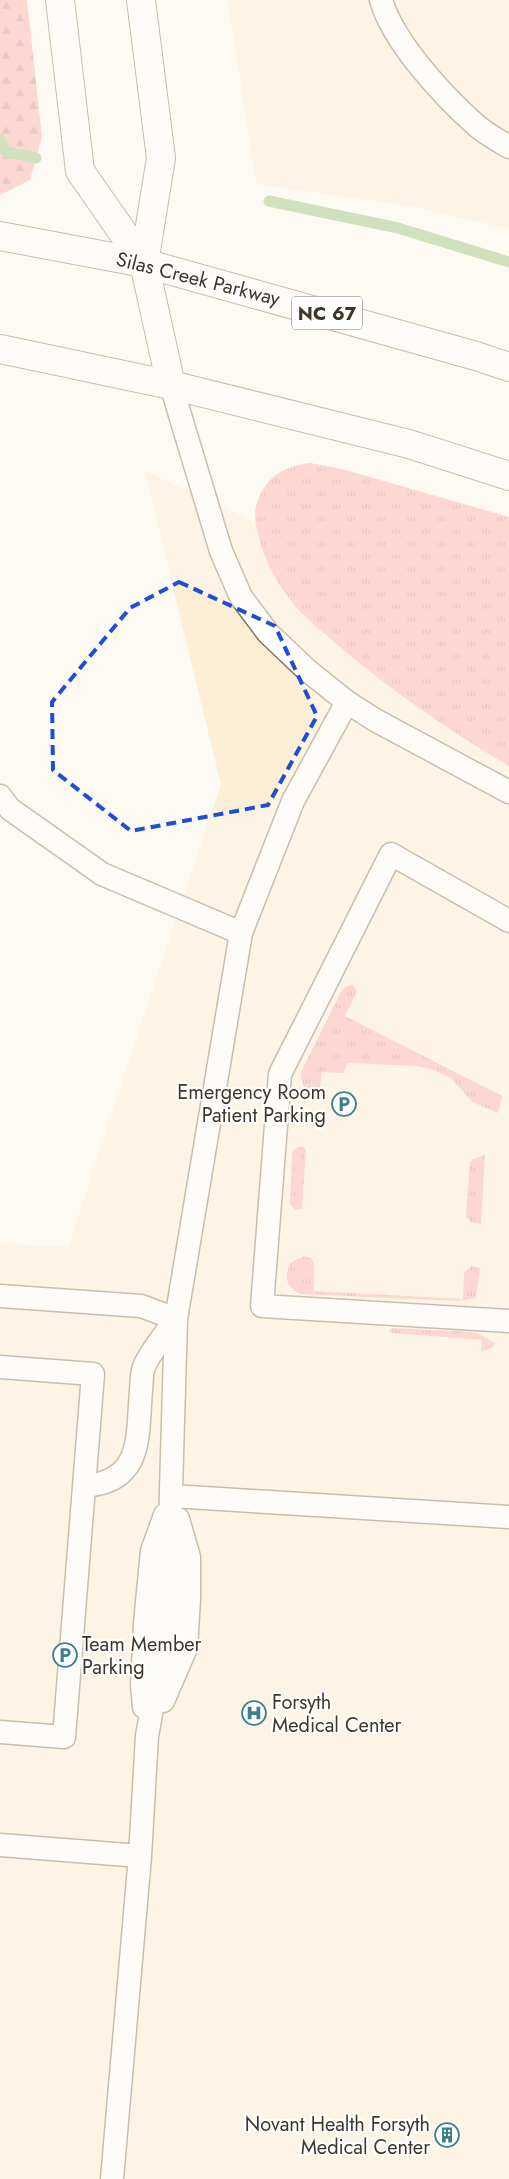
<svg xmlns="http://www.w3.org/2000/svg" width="509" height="2179" font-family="Jost,sans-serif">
  <defs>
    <pattern id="grass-tufts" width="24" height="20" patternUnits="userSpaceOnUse" patternTransform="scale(1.25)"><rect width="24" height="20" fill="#fbafa8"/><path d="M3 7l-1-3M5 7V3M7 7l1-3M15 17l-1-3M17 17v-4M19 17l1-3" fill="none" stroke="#cd8f89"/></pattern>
    <pattern id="forest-firs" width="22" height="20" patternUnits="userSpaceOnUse" patternTransform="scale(1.25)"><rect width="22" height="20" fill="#fbafa8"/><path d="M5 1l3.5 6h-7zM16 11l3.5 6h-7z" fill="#cd8f89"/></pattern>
  </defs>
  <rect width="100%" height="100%" fill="#fdf9f3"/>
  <path fill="#fdeed6" d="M227,0H509V229L417,207L257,184Z
    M145,471L509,641V2179H0V1244L68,1247L221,785Z"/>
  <path fill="url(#grass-tufts)" d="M310,463L342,469L509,517V766C450,731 393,692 341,648C326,634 309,622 296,607C279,587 265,563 259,537C255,524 253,513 258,500C267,476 285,466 310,463Z
    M353,985L357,991L345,1016L502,1096L498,1113L472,1102L452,1079L434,1070L418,1066L348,1063L343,1073L322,1072L318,1100L314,1101C304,1094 302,1084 301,1072L341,992L345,987Z
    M302,1146L306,1150L302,1209L295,1210L290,1204L292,1154L294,1149Z
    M485,1155L481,1224L472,1223L466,1216L470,1162L473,1159Z
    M304,1256L311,1258L314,1263V1291L463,1299L464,1273L472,1266L480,1268L476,1298L459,1301L300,1294C286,1287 284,1278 290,1263Z
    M392,1328L475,1332L495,1343L493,1347L481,1352L482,1340L393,1333L389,1331Z"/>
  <path fill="url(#forest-firs)" d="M0,0H27L42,137L30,180L0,195Z"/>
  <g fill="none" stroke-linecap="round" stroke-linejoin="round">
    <path stroke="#9cc17c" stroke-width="11" d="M0,140L6,152L36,158
      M269,201L398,228L509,262"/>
    <g stroke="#897659" stroke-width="25">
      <path id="service" d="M381,0C393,42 444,97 477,126C486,134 498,140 509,147
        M171,385L221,551L241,597L268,633L307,670L347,702L375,720L509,792
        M0,796L10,809L102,874L241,933
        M509,921L391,854L280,1074L262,1306L509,1321
        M0,1296L141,1306L176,1319C167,1332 149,1353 144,1367C141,1374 142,1383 141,1390C137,1436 144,1482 84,1486
        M0,1367L93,1374L64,1737L0,1732
        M172,1496L509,1517
        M163,1701L186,1648L189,1599V1557L178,1519
        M144,1707L142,1685L145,1623L152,1551L165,1515
        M0,1845L140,1856
        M112,2179L140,1856L147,1736L167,1626L176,1319L241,933L293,801L347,702"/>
    </g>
    <g stroke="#897659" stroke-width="30">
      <path id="secondary" d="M60,0L80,171L144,263
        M141,0L161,158L144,263L171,385"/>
    </g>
    <g stroke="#897659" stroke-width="30">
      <path id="primary" d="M0,236L144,263L476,356L509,367
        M0,349L171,385L409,444L509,476"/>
    </g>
    <use href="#service" stroke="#fff" stroke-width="22"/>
    <use href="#secondary" stroke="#fff" stroke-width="28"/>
    <use href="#primary" stroke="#fff" stroke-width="28"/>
  </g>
  <path d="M0 0H509V2179H0ZM179,582L275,626L317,716L268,805L131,831L53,770L52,702L130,608Z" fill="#fdf9f3" fill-opacity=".55" fill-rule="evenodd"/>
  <path fill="none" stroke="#1d4ed8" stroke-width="4" stroke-dasharray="10 6" stroke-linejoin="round" d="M179,582L275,626L317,716L268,805L131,831L53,770L52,702L130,608Z"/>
  <defs>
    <g id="parking-ring" transform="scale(1.25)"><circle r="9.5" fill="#fff" stroke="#3a808c" stroke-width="1.5"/><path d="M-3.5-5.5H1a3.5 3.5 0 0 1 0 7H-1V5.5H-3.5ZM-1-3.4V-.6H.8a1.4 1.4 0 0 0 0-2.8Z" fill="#3a808c"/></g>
    <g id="hospital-ring" transform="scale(1.25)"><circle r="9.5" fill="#fff" stroke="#3a808c" stroke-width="1.5"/><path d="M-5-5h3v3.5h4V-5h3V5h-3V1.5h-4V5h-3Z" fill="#3a808c"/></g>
    <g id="building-ring" transform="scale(1.25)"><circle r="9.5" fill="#fff" stroke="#3a808c" stroke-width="1.5"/><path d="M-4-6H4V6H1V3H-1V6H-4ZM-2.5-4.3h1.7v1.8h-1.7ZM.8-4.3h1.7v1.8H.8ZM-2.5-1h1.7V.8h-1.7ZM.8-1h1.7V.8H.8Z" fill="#3a808c"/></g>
  </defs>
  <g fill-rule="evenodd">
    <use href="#parking-ring" x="344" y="1104"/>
    <use href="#parking-ring" x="65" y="1655"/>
    <use href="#hospital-ring" x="254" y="1713"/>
    <use href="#building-ring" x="447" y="2135"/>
  </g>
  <g text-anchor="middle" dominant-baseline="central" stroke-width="4.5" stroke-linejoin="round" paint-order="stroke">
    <rect fill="#fff" stroke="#787269" stroke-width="1" x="292" y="296.5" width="70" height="33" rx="4"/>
    <g font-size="19" font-weight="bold" fill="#3e3629">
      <text x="327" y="313">NC 67</text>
    </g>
    <g font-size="20" fill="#3e3629" stroke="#fff">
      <text transform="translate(198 279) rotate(14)">Silas Creek Parkway</text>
    </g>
    <g font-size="20" fill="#3e3629" stroke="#fff" text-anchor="end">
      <text x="326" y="1092">Emergency Room<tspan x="326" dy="23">Patient Parking</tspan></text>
      <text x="82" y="1644" text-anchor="start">Team Member<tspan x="82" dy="23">Parking</tspan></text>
      <text x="272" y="1702" text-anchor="start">Forsyth<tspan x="272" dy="23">Medical Center</tspan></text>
      <text x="430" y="2124">Novant Health Forsyth<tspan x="430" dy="23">Medical Center</tspan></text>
    </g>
  </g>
</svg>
